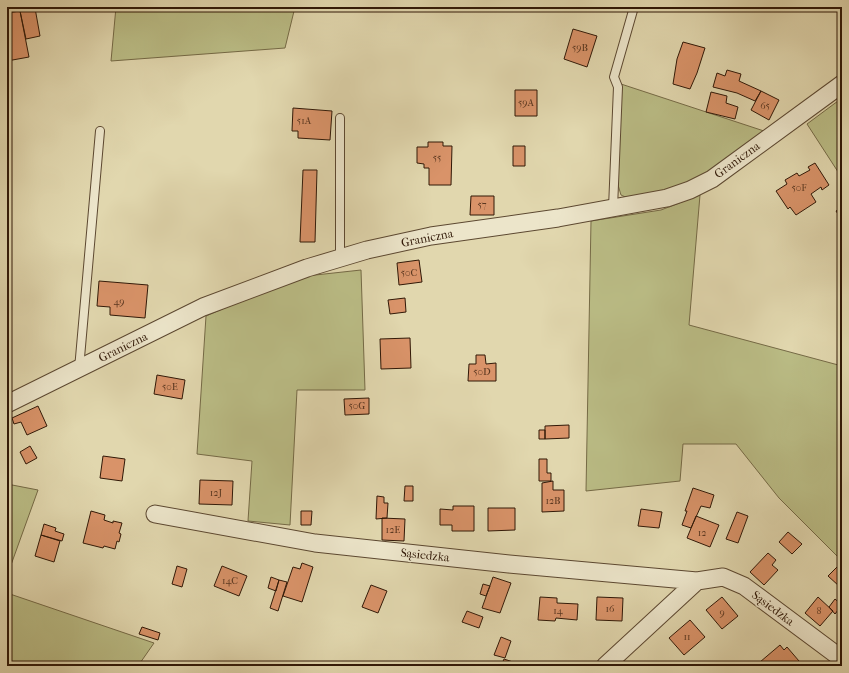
<svg xmlns="http://www.w3.org/2000/svg" width="849" height="673" font-family="'IM FELL French Canon',serif">
  <rect width="100%" height="100%" fill="#e1d7ae"/>
  <filter id="stains"><feTurbulence type="fractalNoise" baseFrequency=".005" numOctaves="4"/><feColorMatrix values="0 0 0 0 .2 0 0 0 0 .09 0 0 0 0 .02 0 0 0 .5 -.17"/></filter>
  <radialGradient id="worn" r=".72"><stop offset=".6" stop-color="#630" stop-opacity="0"/><stop offset="1" stop-color="#630" stop-opacity=".3"/></radialGradient>
  <path fill="#babc85" stroke="#756a46" d="M116,7H295L285,48L111,61Z
    M621,84L764,131L701,180L632,200L621,195L618,185Z
    M842,98V178L807,124Z
    M700,195L689,325L842,366V561L779,498L736,444H683L680,481L586,491L591,221L661,210Z
    M361,270L365,390H297L290,525L248,521L252,461L197,454L206,316L297,277Z
    M7,484L38,490L7,576Z
    M7,593L154,643L138,666H7Z"/>
  <path fill="#d99369" stroke="#301807" d="M35,8L40,36L26,39L20,11Z
    M20,11L29,57L7,61V13Z
    M573,29L597,36L587,67L564,59Z
    M683,42L705,48L697,73L690,89L673,84L677,59Z
    M727,70L741,74L739,81L761,91L755,101L737,93L713,87L717,73L725,76Z
    M515,90H537V116H515Z
    M761,91L779,100L769,120L751,110Z
    M711,92L727,96L726,103L738,107L735,119L706,112Z
    M293,108L332,111L330,140L298,138V131H292Z
    M428,142H443V146H452L451,185H429V168H424V164L417,163V147H428Z
    M513,146H525V166H513Z
    M815,163L829,185L822,190L821,187L811,194L816,202L796,215L790,207L788,209L776,191L787,184L785,180L797,173L799,176L810,170L808,167Z
    M303,170H317L315,242H300Z
    M471,196H494V215H470Z
    M842,207V220L836,211Z
    M419,260L422,282L399,285L397,263Z
    M99,281L148,285L145,318L110,315V307L97,306Z
    M405,298L406,312L390,314L388,300Z
    M410,338L411,368L381,369L380,339Z
    M476,355H485L486,364L496,363V381H468L469,364H476Z
    M157,375L185,380L182,399L154,394Z
    M369,398V414L345,415L344,399Z
    M38,406L47,426L27,435L21,422L14,424L12,418Z
    M569,425V438L545,439V426Z
    M539,430H545V439H539Z
    M30,446L37,458L26,464L20,452Z
    M103,456L125,459L122,481L100,478Z
    M539,459H547V473H551V481H539Z
    M200,480L233,481L232,505L199,504Z
    M553,481V490H564V511L542,512V483Z
    M405,486H413V501H404Z
    M693,488L714,495L710,508L701,506L691,528L682,525L687,511H685Z
    M377,496L384,497V503H388L387,518L376,519Z
    M453,506H474V531H452V525H440V509L453,510Z
    M488,508H515V530L488,531Z
    M641,509L662,512L659,528L638,526Z
    M91,511L105,515L104,520L113,523V521L122,523L119,533L121,534L119,542L117,541L115,549L104,546L103,548L83,543Z
    M301,511H312L311,525H301Z
    M737,512L748,516L738,543L726,539Z
    M696,516L719,525L710,547L687,538Z
    M382,518L405,519L404,541L382,540Z
    M44,524L56,528L55,531L64,534L62,541L41,535Z
    M788,532L802,544L792,554L779,542Z
    M41,535L60,541L54,562L35,556Z
    M768,553L776,560L772,565L778,570L764,585L750,572Z
    M302,563L313,567L302,602L283,596L293,567L300,569Z
    M177,566L187,569L182,587L172,584Z
    M222,566L247,576L239,596L214,586Z
    M838,566L842,570V583L839,586L828,576Z
    M271,577L279,580L276,591L268,588Z
    M493,577L511,583L500,613L482,608Z
    M279,580L287,582L278,611L270,608Z
    M483,584L490,586L486,596L480,594Z
    M371,585L387,591L378,613L362,607Z
    M540,597L557,598V603L578,604L577,620L556,618L555,621L538,620Z
    M597,597L623,598L622,621L596,620Z
    M722,597L738,616L722,629L706,610Z
    M818,597L833,611L820,626L805,613Z
    M835,599L842,605L835,614L829,607Z
    M467,611L483,617L479,628L462,622Z
    M690,620L705,637L684,655L669,638Z
    M142,627L160,633L158,640L139,634Z
    M501,637L511,641L505,658L494,655Z
    M780,645L784,650L787,647L799,661L796,664L798,666H764L760,662Z
    M504,659L516,663L523,666H501Z"/>
  <g fill="none" stroke-linecap="round" stroke-linejoin="round">
    <g stroke="#5c4831" stroke-width="10">
      <path id="lane" d="M340,118V258
        M613,208L618,87L614,77L634,7
        M79,369L100,131"/>
    </g>
    <g stroke="#5c4831" stroke-width="19">
      <path id="street" d="M7,404L203,307L307,268L367,250L431,236L558,218L667,198L690,190L712,179L842,84
        M155,514L315,543L509,564L697,581L723,577L744,586L842,659
        M605,666L697,581"/>
    </g>
    <use href="#lane" stroke="#ece5ca" stroke-width="8"/>
    <use href="#street" stroke="#ece5ca" stroke-width="17"/>
  </g>
  <g text-anchor="middle" dominant-baseline="central" stroke-width="3.5" stroke-linejoin="round" paint-order="stroke">
    <g font-size="10" fill="#5a3720">
      <text x="580" y="48">59B</text>
      <text x="526" y="103">59A</text>
      <text x="765" y="106">65</text>
      <text x="304" y="121">51A</text>
      <text x="437" y="158">55</text>
      <text x="799" y="188">50F</text>
      <text x="482" y="205">57</text>
      <text x="409" y="273">50C</text>
      <text x="119" y="302">49</text>
      <text x="482" y="372">50D</text>
      <text x="170" y="387">50E</text>
      <text x="357" y="406">50G</text>
      <text x="216" y="493">12J</text>
      <text x="553" y="501">12B</text>
      <text x="393" y="530">12E</text>
      <text x="702" y="533">12</text>
      <text x="230" y="581">14C</text>
      <text x="610" y="609">16</text>
      <text x="558" y="611">14</text>
      <text x="819" y="611">8</text>
      <text x="722" y="613">9</text>
      <text x="687" y="637">11</text>
    </g>
    <g font-size="12" fill="#301807" stroke="#ece5ca">
      <text transform="translate(737 160) rotate(-36)">Graniczna</text>
      <text transform="translate(427 238) rotate(-11)">Graniczna</text>
      <text transform="translate(123 347) rotate(-26)">Graniczna</text>
      <text transform="translate(425 555) rotate(6)">Sąsiedzka</text>
      <text transform="translate(773 608) rotate(37)">Sąsiedzka</text>
    </g>
  </g>
  <rect width="849" height="673" fill="none" stroke="#e1d7ae" stroke-width="24"/>
  <rect x="8" y="8" width="833" height="657" fill="none" stroke="#301807" stroke-width="2"/>
  <rect x="12" y="12" width="825" height="649" fill="none" stroke="#301807"/>
  <rect width="100%" height="100%" filter="url(#stains)"/>
  <rect width="100%" height="100%" fill="url(#worn)"/>
</svg>
